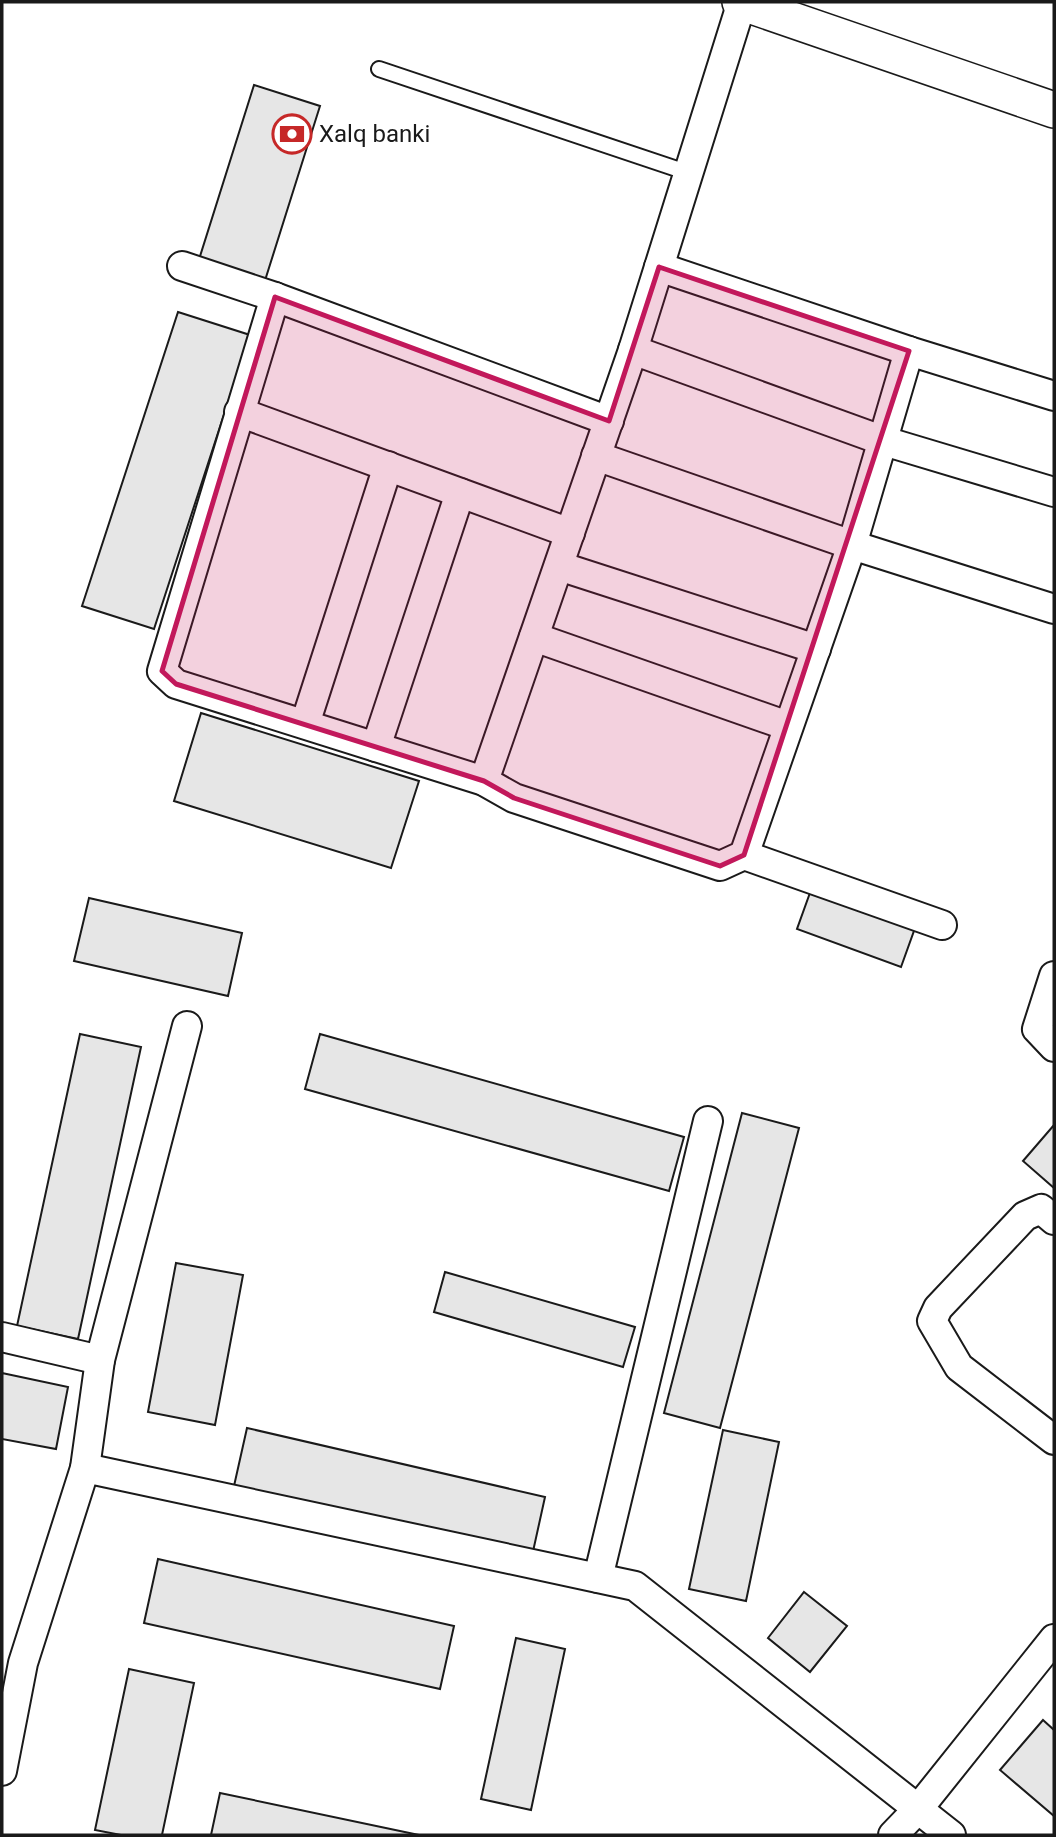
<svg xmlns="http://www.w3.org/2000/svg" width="1056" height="1837" font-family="Roboto,sans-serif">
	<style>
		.building { fill: #e6e6e6; stroke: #1a1a1a; stroke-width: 2 }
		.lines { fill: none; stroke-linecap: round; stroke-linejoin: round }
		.service-casing { stroke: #1a1a1a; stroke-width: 18 }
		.minor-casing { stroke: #1a1a1a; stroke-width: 32 }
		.tertiary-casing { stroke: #1a1a1a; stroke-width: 38 }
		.service { stroke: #fff; stroke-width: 14 }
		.minor { stroke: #fff; stroke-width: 28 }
		.tertiary { stroke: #fff; stroke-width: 35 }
		.marked { fill: #c2185b; fill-opacity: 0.2; stroke: #c2185b; stroke-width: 5; stroke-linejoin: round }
		.labels { text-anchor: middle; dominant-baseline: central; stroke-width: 5; stroke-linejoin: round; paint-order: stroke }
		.poi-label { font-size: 24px; fill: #1a1a1a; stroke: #fff; text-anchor: start }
	</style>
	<rect width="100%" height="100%" fill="#fff"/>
	<g class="building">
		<polygon points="254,85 320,106 262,290 196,269"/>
		<polygon points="178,312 250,335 154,629 82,606"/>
		<polygon points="201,713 419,781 391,868 174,801"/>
		<polygon points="811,890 915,928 901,967 797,929"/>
		<polygon points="89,898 242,933 228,996 74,961"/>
		<polygon points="80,1034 141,1047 78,1339 17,1326"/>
		<polygon points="320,1034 684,1137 669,1191 305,1089"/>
		<polygon points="742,1113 799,1128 720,1428 664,1413"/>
		<polygon points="1054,1125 1054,1188 1023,1161"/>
		<polygon points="176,1263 243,1275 215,1425 148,1412"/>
		<polygon points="445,1272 635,1327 623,1367 434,1312"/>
		<polygon points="2,1373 68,1387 56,1449 2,1439"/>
		<polygon points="247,1428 545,1497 532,1556 234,1486"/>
		<polygon points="723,1430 779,1442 746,1601 689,1589"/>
		<polygon points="158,1559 454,1626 440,1689 144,1623"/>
		<polygon points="804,1592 847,1626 810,1672 768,1638"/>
		<polygon points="516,1638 565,1649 531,1810 481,1799"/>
		<polygon points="129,1669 194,1683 162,1835 121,1835 95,1830"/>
		<polygon points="1043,1720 1054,1730 1054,1816 1000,1770"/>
		<polygon points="220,1793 419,1835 211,1835"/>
	</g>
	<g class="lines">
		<g class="service-casing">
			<polyline id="service" points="379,69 689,173"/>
		</g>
		<g class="minor-casing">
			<g id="minor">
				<polyline points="182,266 275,297 609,421"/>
				<polyline points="659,267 909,351 1054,396"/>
				<polyline points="275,297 162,671 176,684 484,781 514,798 720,866 744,855 852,545 909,351"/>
				<polyline points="633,350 884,441 1054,492"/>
				<polyline points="239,412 570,533"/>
				<polyline points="596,456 852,545 1054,609"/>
				<polyline points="559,566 816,649"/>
				<polyline points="534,637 788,726"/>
				<polyline points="305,724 388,466"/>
				<polyline points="376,747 460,493"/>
				<polyline points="484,781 633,350 742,2"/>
				<polyline points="744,855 942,925"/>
				<polyline points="1054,976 1037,1029 1054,1047"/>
				<polyline points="1054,1220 1041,1209 1025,1216 938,1308 932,1321 959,1367 1054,1440"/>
				<polyline points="2,1337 100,1360"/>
				<polyline points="85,1468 635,1586 951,1835"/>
				<polyline points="598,1578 708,1121"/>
				<polyline points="2,1771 23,1663 85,1468 100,1360 187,1026"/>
				<polyline points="893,1835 918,1809 1054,1639"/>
			</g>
		</g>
		<g class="tertiary-casing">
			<polyline id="tertiary" points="740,2 1054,110"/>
		</g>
		<use href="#service" class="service"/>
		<use href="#minor" class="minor"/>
		<use href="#tertiary" class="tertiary"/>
	</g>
	<path class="marked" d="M659 267 909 351 744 855 720 866 514 798 484 781 176 684 162 671 275 297 609 421Z"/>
	<defs>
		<g id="bank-ring" transform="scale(2.0125)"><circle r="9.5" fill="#fff" stroke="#c62828" stroke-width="1.5"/><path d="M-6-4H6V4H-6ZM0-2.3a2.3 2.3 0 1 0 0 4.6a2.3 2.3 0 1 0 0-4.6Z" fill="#c62828"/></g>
	</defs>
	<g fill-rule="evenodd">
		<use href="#bank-ring" x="292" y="134"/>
	</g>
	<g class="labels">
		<g class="poi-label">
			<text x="319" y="134">Xalq banki</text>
		</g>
	</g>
	<rect width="1056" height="1837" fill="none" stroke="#1a1a1a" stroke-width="7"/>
</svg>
